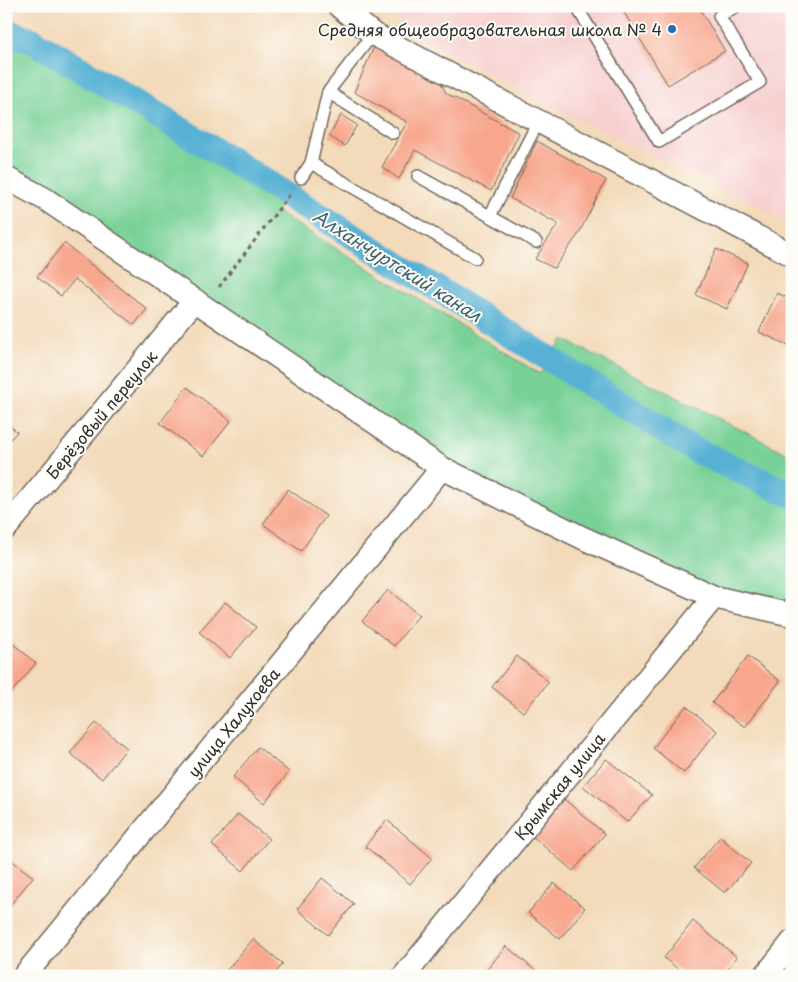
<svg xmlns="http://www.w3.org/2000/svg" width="798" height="982" font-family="'Playpen Sans',sans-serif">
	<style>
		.built { fill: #f7cfd0 }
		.green { fill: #78d197; stroke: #527e61 }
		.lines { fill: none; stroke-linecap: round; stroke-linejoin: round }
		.canal { stroke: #56b1d4; stroke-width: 26 }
		.building { fill: #f8a78e }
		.service-casing { stroke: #71685d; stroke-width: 14 }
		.minor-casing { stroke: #71685d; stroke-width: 25 }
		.path { stroke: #71685d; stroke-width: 3; stroke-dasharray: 4 4; stroke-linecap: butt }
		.service { stroke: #fff; stroke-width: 11 }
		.minor { stroke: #fff; stroke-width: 22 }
		.poi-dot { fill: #1f6fb2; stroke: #fdfcf7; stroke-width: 2 }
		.labels { text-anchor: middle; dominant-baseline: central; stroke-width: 4; stroke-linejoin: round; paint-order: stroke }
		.poi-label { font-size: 16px; fill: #2b2b2b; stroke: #fdfcf7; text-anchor: end }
		.street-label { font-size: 16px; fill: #2b2b2b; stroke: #fdfcf7 }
		.water-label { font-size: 18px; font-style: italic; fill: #3c616f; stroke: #fdfcf7 }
	</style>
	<rect width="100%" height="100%" fill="#fdfcf7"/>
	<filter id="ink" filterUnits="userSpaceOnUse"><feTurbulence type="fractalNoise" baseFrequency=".02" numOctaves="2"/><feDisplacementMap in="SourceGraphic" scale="10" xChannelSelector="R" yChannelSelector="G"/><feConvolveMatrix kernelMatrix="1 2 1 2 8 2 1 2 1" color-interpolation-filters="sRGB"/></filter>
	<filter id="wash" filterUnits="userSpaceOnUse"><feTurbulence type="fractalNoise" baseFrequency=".0096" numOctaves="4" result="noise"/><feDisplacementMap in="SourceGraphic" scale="20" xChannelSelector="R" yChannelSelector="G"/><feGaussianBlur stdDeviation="1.12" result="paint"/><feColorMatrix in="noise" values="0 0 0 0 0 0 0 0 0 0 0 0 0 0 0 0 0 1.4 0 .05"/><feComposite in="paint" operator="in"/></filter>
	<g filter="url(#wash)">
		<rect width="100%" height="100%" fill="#f3daba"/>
		<polygon class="built" points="378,6 792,6 792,222 533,97 426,40"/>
		<polygon class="green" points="6,31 32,40 285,195 277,212 540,374 563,339 792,456 792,615 714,597 442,468 6,178"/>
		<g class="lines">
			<polyline class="canal" points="6,31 32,40 221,154 697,451 792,495"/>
		</g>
		<g id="blocks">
			<g class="building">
				<polygon points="620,6 698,6 725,51 668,85"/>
				<polygon points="374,47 441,83 446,93 519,133 491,191 415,150 399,179 382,167 407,122 354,92"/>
				<polygon points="341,115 357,125 345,146 329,136"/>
				<polygon points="537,141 606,180 578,235 554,268 535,259 558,224 510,198"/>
				<polygon points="64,243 147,309 134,325 75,279 61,296 37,277"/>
				<polygon points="716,249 748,263 727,309 696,295"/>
				<polygon points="777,293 792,300 792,347 759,332"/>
				<polygon points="187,387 231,421 203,456 160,423"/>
				<polygon points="6,422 17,432 6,444"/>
				<polygon points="288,489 326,516 301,551 263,524"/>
				<polygon points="388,590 419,615 394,646 362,621"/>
				<polygon points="225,602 256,627 230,658 199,632"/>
				<polygon points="6,638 36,663 11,693 6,690"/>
				<polygon points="517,656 549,682 523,712 492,687"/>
				<polygon points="748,656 780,681 745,727 712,703"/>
				<polygon points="686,706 717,731 684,773 653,748"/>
				<polygon points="96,723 127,748 102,779 70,753"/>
				<polygon points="258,747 289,772 264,803 233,777"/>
				<polygon points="606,759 652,795 627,822 583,786"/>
				<polygon points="564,799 605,834 573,871 532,836"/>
				<polygon points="238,814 269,839 243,871 212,845"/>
				<polygon points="387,820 432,858 410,884 365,846"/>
				<polygon points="720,837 751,863 725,893 694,868"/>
				<polygon points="6,856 33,877 7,909 6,908"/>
				<polygon points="322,878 354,904 328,935 297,909"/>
				<polygon points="554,883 585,908 560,939 528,913"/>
				<polygon points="693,921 737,957 722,976 687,976 664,958"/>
				<polygon points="253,939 283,964 273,976 222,976"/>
				<polygon points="506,946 537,972 534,976 482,976"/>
			</g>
		</g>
	</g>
	<g filter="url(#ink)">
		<use href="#blocks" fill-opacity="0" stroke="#71685d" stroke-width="1"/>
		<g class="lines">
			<g class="service-casing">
				<g id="service">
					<polyline points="576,6 659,142 760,82 719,16 737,6"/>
					<polyline points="328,92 393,133"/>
					<polyline points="311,163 475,258"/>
					<polyline points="418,176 536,242"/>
					<polyline points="301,178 311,163 328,92 373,34"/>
					<polyline points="490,216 538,122"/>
				</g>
			</g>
			<g class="minor-casing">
				<g id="minor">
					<polyline points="339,6 373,34 792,255"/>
					<polyline points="6,178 45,199 442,468 583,538 714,597 792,615"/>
					<polyline points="6,528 195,300"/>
					<polyline points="24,976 442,468"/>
					<polyline points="404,976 714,597"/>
					<polyline points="765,976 792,942"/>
				</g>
			</g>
			<polyline class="path" points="219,287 291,193"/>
			<use href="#service" class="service"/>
			<use href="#minor" class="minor"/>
		</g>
	</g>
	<circle class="poi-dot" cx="672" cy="29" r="5"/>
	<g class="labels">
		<g class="poi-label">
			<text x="662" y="29">Средняя общеобразовательная школа № 4</text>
		</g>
		<g class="street-label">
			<text transform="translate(101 414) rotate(-50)">Берёзовый переулок</text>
			<text transform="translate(233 722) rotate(-51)">улица Халухоева</text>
			<text transform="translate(559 786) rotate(-51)">Крымская улица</text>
		</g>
		<g class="water-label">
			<text transform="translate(398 265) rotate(32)">Алханчуртский канал</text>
		</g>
	</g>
	<rect width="798" height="982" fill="none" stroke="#fdfcf7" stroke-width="25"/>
</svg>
